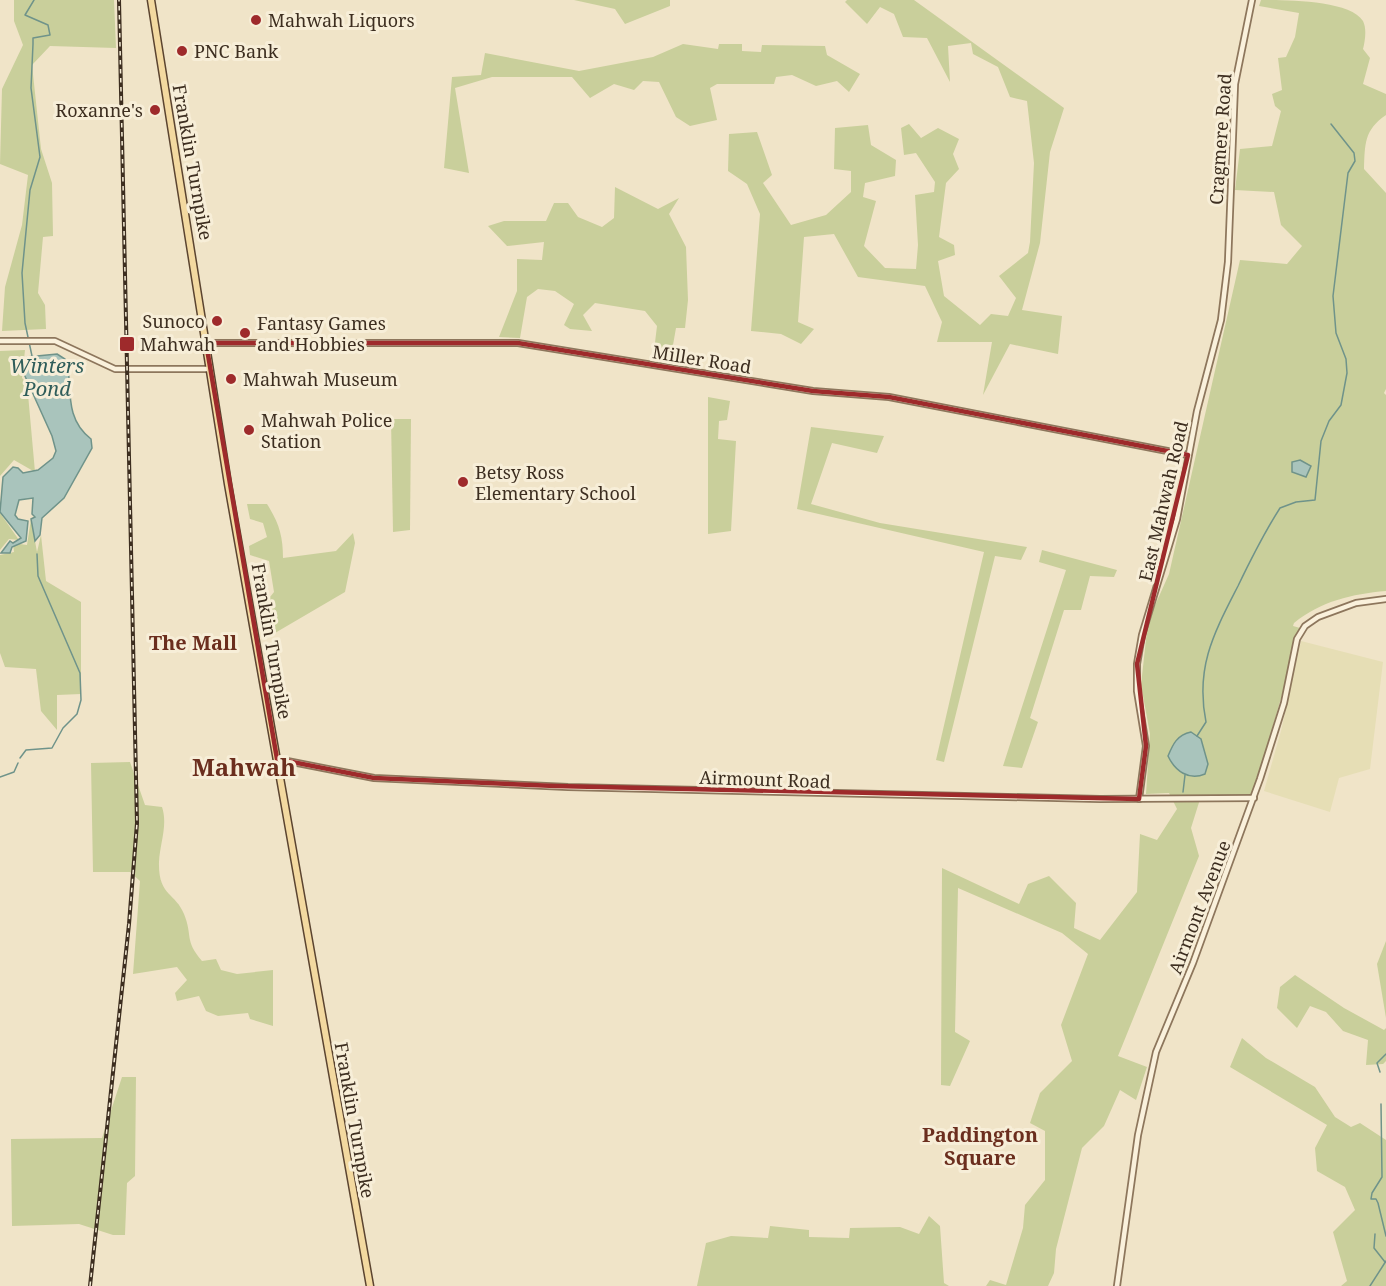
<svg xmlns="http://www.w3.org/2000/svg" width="1386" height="1286" font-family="'Noto Serif',serif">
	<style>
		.farmland { fill: #e6deb5 }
		.green { fill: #c9cf9b }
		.water { fill: #a9c4bc; stroke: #6f938a; stroke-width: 1.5 }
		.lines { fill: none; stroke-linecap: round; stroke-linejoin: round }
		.stream { stroke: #6f938a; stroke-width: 1.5 }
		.minor-casing { stroke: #8d765c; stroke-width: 8 }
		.major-casing { stroke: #5b4430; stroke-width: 9 }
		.minor { stroke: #faf1dc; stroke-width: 4.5 }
		.major { stroke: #f3d9a0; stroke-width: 6 }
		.rail-casing { stroke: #3d2e20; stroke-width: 4 }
		.rail { stroke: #f7eed8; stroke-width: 1.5; stroke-dasharray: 4.5; stroke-linecap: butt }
		.marked { fill: none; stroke: #9e2a2b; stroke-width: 4.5; stroke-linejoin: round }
		.poi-dot { fill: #9e2a2b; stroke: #f7eed8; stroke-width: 2 }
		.labels { text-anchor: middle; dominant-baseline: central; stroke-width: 6; stroke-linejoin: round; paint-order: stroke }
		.poi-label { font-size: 18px; fill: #3d2e20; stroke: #f7eed8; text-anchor: start }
		.street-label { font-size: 18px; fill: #3d2e20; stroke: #f7eed8 }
		.water-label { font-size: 20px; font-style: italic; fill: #2f5d5a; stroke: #f7eed8 }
		.neighbourhood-label { font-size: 20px; font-weight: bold; fill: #6b2e1e; stroke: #f7eed8 }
		.district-label { font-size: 24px; font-weight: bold; fill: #6b2e1e; stroke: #f7eed8 }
	</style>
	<rect width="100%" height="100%" fill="#f0e4c8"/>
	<polygon class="farmland" points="1301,641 1383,662 1370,769 1339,778 1330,812 1264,791 1281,731"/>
	<g class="green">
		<polygon points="14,0 114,0 116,48 50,46 32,65 41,149 52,183 53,236 43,237 38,293 45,305 46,329 2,331 5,287 22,225 28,175 0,164 2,89 23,45 14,21"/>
		<polygon points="574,0 670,0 670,6 625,24 615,9"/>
		<polygon points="847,0 914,0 1064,108 1050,152 1040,243 1022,310 1062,316 1058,354 1010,344 983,395 992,342 937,342 942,322 925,286 858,277 834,234 804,237 798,322 814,329 801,344 781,334 751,331 760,214 747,184 728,171 729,134 757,132 772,175 763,183 791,225 826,215 851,192 851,171 834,169 835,128 868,125 871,145 896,160 895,176 865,183 863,197 876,201 864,246 885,268 916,269 918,245 915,195 934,192 935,182 916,153 904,155 901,128 909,124 921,138 938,128 959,139 953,154 959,169 946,183 939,237 954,245 955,255 938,261 944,296 980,325 991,314 1008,316 1016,298 999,276 1028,253 1030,242 1034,163 1027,101 1010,97 998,67 973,54 971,43 948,46 950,82 927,38 903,37 894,14 880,7 867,24 845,2"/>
		<path d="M1261 0C1286 0 1350 0 1363 21 1367 29 1365 41 1363 49L1370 58 1363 84 1386 94V115C1364 130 1365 144 1364 169L1386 193V389L1384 393 1386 395V591C1352 594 1321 601 1294 623L1293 626 1300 628 1295 637 1290 667 1253 795 1201 796 1191 828 1199 856 1118 1056 1147 1067 1136 1100 1120 1090 1104 1126 1082 1148 1056 1249 1054 1273 1048 1286H986L990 1280 1006 1285 1023 1228 1025 1205 1045 1180V1131L1030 1123 1040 1093 1072 1061 1061 1025 1088 954 1062 933 958 888 955 1032 970 1041 950 1086 941 1085 942 868 1019 904 1028 884 1049 876 1076 903 1074 928 1100 940 1137 892 1140 834 1157 840 1177 809 1169 793 1146 794 1150 734 1141 685 1148 621 1169 574 1240 260 1287 264 1302 246 1281 225 1274 192 1235 190 1240 149 1272 146 1281 111 1275 106 1272 94 1282 90 1278 58 1286 57 1295 37 1299 13 1259 6Z"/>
		<polygon points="683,44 718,49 719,44 742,44 742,51 761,52 762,45 825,46 827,55 860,74 849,92 837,81 816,86 792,75 776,77 774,84 717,84 710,88 717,120 690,126 676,117 659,82 643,81 634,90 614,84 590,98 572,77 492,77 455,88 469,173 444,168 452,77 481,75 485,53 579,71 653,57"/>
		<polygon points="615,187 658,209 679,198 669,214 686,247 688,300 685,328 676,328 670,362 653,359 657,326 645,311 595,303 583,315 592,331 570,329 564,325 574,304 555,291 538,289 527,297 520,338 499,337 517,291 517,259 542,260 544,242 507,246 488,226 504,221 546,221 554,203 568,203 578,217 602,227 614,218"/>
		<polygon points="25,350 22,378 27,383 35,472 14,460 0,476 0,351"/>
		<polygon points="708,397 730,401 727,420 719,421 718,439 736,441 731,531 708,534"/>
		<polygon points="391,419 411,419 410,530 393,532"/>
		<polygon points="811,427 884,436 877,453 832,443 811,504 880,523 1027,547 1021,560 995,556 944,762 936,760 984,552 797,509"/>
		<path d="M247 504H267C279 523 283 536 283 558L336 551 353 533 355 543 345 592 263 640 259 611 274 592 269 561 250 555 249 546 267 537 263 523 250 519Z"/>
		<polygon points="0,513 19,540 9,539 0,550"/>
		<polygon points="31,519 37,552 41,535 46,581 81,602 81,694 57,695 57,730 41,711 36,669 5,667 0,653 0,555 14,552 13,543 27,545"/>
		<polygon points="1042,550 1117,570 1114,577 1090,576 1081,610 1064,610 1030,718 1038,722 1022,768 1003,766 1066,570 1039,562"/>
		<path d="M130 762 145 805 162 807C168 825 160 843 159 862 158 896 176 893 184 914 193 936 184 940 202 961L216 959 221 970 237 974 273 970V1026L250 1019 248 1013 218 1016 206 1011 199 996 177 1001 175 993 187 980 177 967 133 974 140 881 130 872H93L91 763Z"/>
		<polygon points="1386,941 1386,1018 1377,964"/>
		<polygon points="1295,975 1344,1008 1384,1030 1386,1028 1386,1061 1383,1064 1366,1065 1368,1040 1343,1031 1326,1012 1310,1006 1297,1028 1277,1008 1280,987"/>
		<polygon points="1242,1038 1266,1058 1315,1087 1335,1117 1351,1127 1360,1123 1386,1140 1386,1286 1341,1286 1347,1281 1333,1232 1355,1210 1345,1187 1317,1171 1315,1148 1327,1125 1230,1067"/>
		<polygon points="122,1077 136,1077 135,1176 127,1183 125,1235 113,1235 79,1224 12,1226 11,1139 102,1138"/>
		<polygon points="929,1216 940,1226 944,1283 949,1286 697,1286 706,1243 731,1236 768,1238 770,1226 809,1230 809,1237 849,1238 850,1228 900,1227 919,1234"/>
	</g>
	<g class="water">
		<path d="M57 354 65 359 68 365C71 393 66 420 91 439L92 448 64 498 42 518 40 535 35 541 31 519 35 517 32 514 33 498 19 500 15 515 18 519 28 521 26 541 12 547 10 553H1L10 541 13 543 21 538 0 512 3 477 13 467 18 468 23 473 38 470 53 458 56 451 52 436 24 374 27 357Z"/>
		<polygon points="1300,460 1311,466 1306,477 1292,472 1292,462"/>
		<path d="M1191 732 1201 739 1208 764 1205 774C1189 781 1175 771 1168 756 1173 744 1177 735 1191 732Z"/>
	</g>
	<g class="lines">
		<g class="stream">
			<polyline points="32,356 25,323 22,273 30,190 40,157 31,88 33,44 33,38 50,35 48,25 25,15 34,0"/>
			<path d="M1197 736 1206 722C1195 667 1214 633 1238 586 1251 559 1264 533 1280 508L1296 502 1315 500 1321 441 1329 421 1341 405 1347 373 1346 359 1336 333 1333 296 1348 173 1355 161 1354 153 1331 124"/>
			<polyline points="20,758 26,750 52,748 63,728 77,714 81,700 80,673 38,576 37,554"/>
			<polyline points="0,777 14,772 18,763"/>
			<polyline points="1183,792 1185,775"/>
			<polyline points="1380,1072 1377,1063 1386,1054"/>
			<polyline points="1381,1104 1382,1177 1372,1193 1371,1199 1376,1199 1378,1203 1386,1236"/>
			<polyline points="1375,1234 1374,1248 1385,1262"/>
			<polyline points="1370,1286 1386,1261"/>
		</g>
		<g class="minor-casing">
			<g id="minor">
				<polyline points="0,341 55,341 115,369 210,369"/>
				<polyline points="206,343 518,343 813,391 889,397 1188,455"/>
				<polyline points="277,759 374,778 568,787 1100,799 1254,798"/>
				<polyline points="1139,799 1146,746 1137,691 1137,664 1142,635 1177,519 1197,411 1221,320 1228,262 1235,84 1252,0"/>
				<polyline points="1117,1286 1138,1135 1156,1052 1193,963 1260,779 1284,703 1297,639 1305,626 1318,617 1356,603 1386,599"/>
			</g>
		</g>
		<g class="major-casing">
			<polyline id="major" points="151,0 228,484 370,1286"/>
		</g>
		<use href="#minor" class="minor"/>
		<use href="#major" class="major"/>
		<g class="rail-casing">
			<polyline id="rail" points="90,1286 129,924 137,823 119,0"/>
		</g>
		<use href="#rail" class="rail"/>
	</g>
	<path class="marked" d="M206 343H518L813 391 889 397 1188 455 1137 664 1146 746 1139 799 555 786 374 778 277 759Z"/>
	<g class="poi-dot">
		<circle cx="256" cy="20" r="6"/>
		<circle cx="182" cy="51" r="6"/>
		<circle cx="155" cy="110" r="6"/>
		<circle cx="217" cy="321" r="6"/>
		<circle cx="245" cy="333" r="6"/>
		<rect x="119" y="336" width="16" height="16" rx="3"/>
		<circle cx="231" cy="379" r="6"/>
		<circle cx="249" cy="430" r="6"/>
		<circle cx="463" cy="482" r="6"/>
	</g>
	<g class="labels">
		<g class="poi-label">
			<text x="268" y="20">Mahwah Liquors</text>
			<text x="194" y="51">PNC Bank</text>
			<text x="143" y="110" text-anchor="end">Roxanne's</text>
			<text x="205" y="321" text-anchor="end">Sunoco</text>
			<text x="257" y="323">Fantasy Games<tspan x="257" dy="21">and Hobbies</tspan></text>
			<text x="140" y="344">Mahwah</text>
			<text x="243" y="379">Mahwah Museum</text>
			<text x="261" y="420">Mahwah Police<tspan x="261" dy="21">Station</tspan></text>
			<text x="475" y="472">Betsy Ross<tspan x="475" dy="21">Elementary School</tspan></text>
		</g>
		<g class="street-label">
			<text transform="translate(1220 139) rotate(-86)">Cragmere Road</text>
			<text transform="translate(193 162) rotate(80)">Franklin Turnpike</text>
			<text transform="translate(702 359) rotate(9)">Miller Road</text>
			<text transform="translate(1163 501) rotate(-77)">East Mahwah Road</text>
			<text transform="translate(272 641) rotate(80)">Franklin Turnpike</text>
			<text transform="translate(765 779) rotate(2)">Airmount Road</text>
			<text transform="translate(1199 907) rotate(-69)">Airmont Avenue</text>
			<text transform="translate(355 1120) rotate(80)">Franklin Turnpike</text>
		</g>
		<g class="water-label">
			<text x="47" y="365">Winters<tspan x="47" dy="23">Pond</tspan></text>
		</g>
		<g class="neighbourhood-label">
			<text x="193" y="642">The Mall</text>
			<text x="980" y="1134">Paddington<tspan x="980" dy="23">Square</tspan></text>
		</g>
		<g class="district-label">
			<text x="244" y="766">Mahwah</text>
		</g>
	</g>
</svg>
